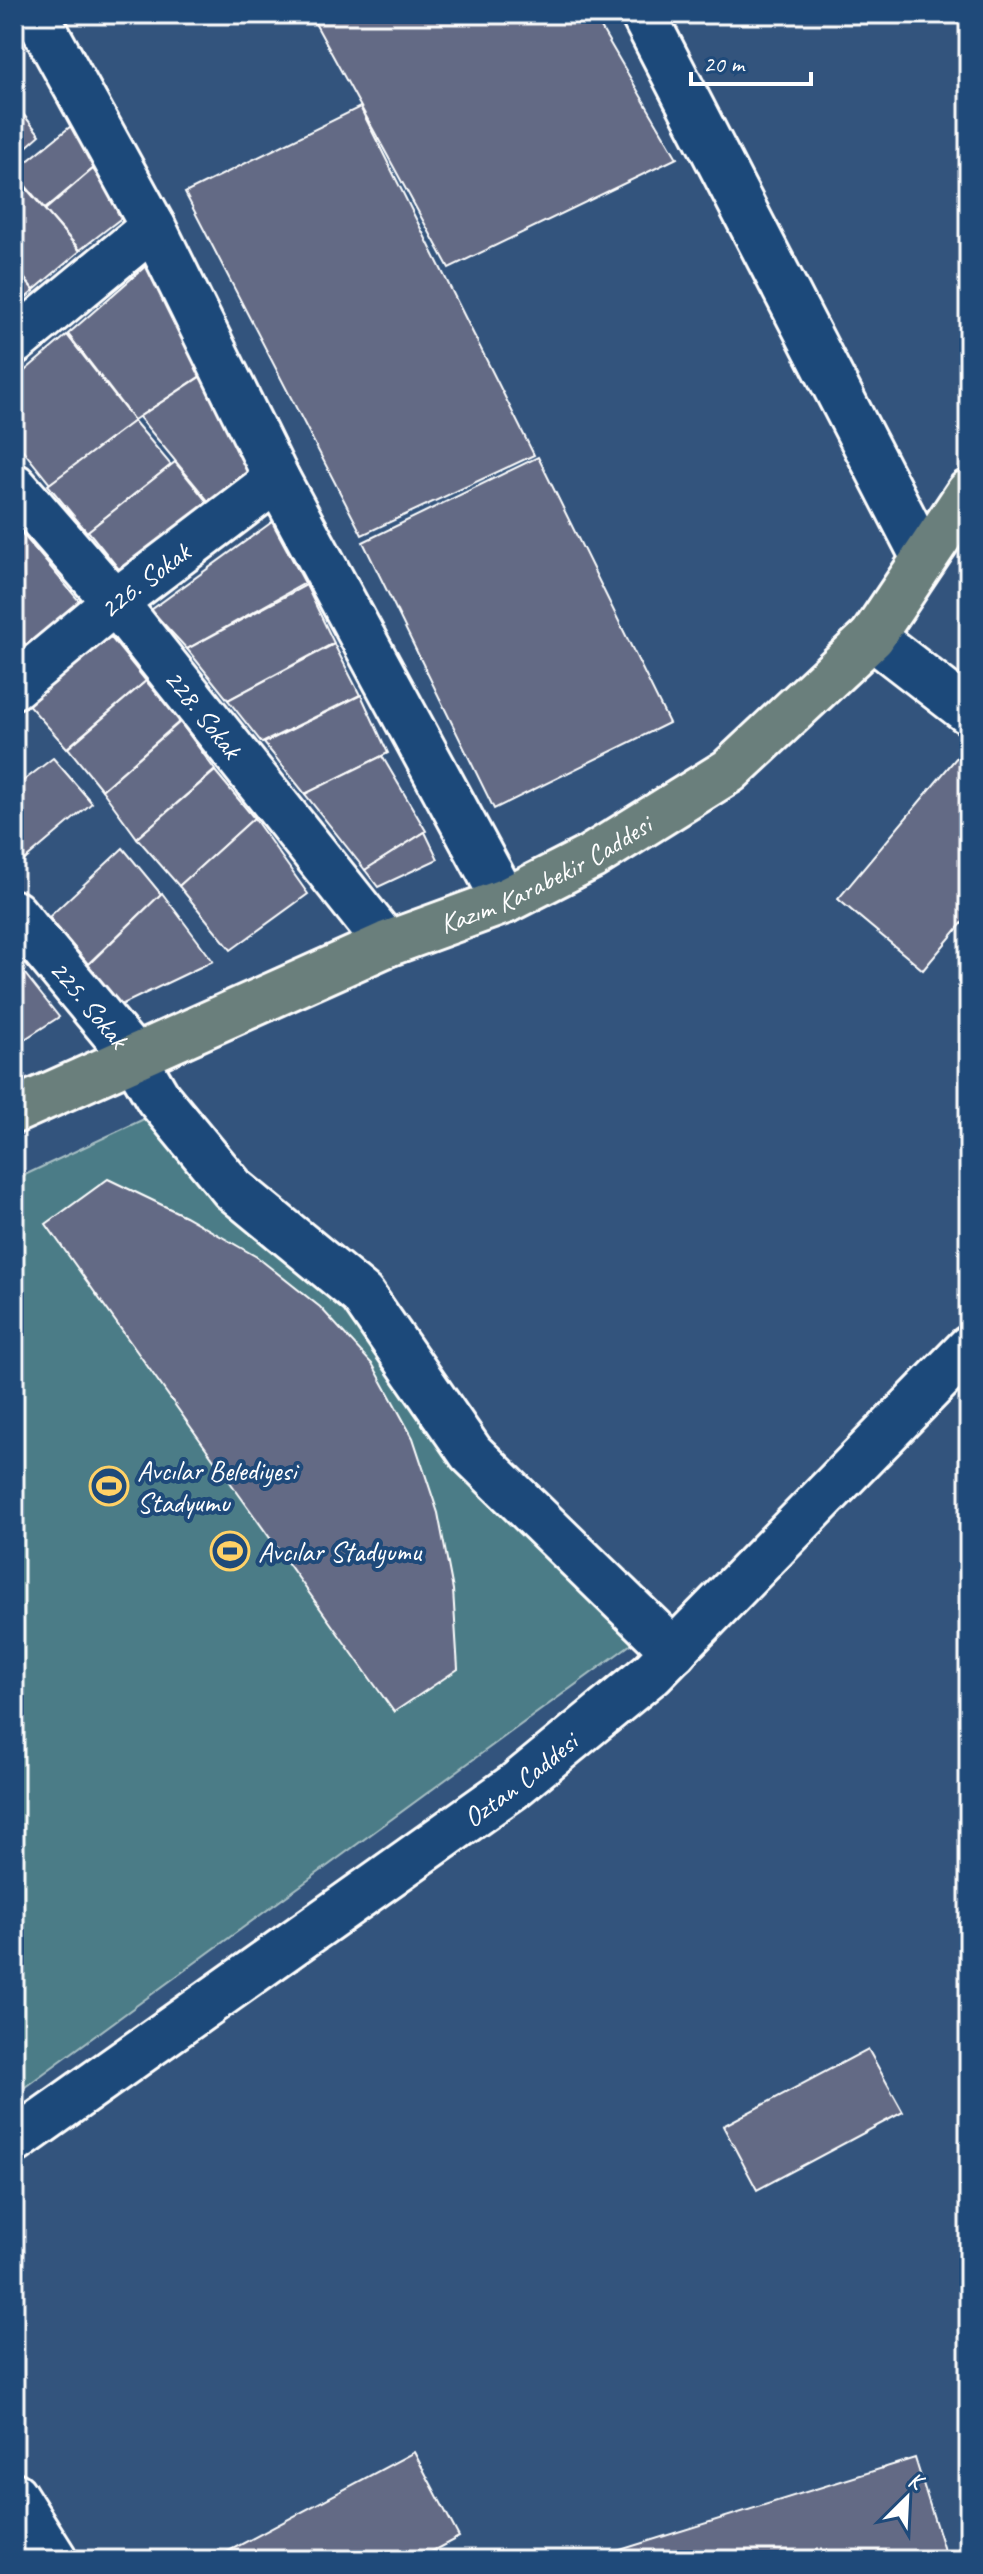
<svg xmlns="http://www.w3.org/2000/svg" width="983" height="2574" font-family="Caveat,sans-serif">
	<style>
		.green { fill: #4c7c87; stroke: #a6bec3; stroke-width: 2 }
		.building { fill: #636b85; stroke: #fff; stroke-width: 2 }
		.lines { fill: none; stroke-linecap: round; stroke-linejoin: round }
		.minor-casing { stroke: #fff; stroke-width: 50 }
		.major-casing { stroke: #fff; stroke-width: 50 }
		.minor { stroke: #1f4a7a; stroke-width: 44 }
		.major { stroke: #6b7f7c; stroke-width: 44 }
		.labels { text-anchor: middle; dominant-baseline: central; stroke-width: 8; stroke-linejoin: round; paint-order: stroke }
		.street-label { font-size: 28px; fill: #fff; stroke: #1f4a7a }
		.poi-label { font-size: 28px; fill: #fff; stroke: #1f4a7a; text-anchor: start }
	</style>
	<rect width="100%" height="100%" fill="#33547d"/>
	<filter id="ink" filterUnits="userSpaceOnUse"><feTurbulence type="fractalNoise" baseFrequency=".0125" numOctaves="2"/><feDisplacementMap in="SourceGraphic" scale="16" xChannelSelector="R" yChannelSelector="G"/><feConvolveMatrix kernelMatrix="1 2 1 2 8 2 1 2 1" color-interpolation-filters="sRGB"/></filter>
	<g filter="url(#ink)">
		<polygon class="green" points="178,1103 360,1298 653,1628 14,2095 14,1180"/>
		<g class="building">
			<polygon points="310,14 593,14 677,158 449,268"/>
			<polygon points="14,103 40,135 14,158"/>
			<polygon points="360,107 534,455 362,535 185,193"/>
			<polygon points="71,126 95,167 45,209 14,172"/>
			<polygon points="93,169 124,216 80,250 45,210"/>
			<polygon points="14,174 80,251 34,290 14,265"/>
			<polygon points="147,265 205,373 134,420 68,334"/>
			<polygon points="14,266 34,291 14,307"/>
			<polygon points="67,335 134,421 50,484 14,439 14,380"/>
			<polygon points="203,375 256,469 209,502 139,417"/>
			<polygon points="134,421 171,465 87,532 48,485"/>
			<polygon points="538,457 669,723 494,809 363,542"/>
			<polygon points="175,462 208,503 122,573 88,531"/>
			<polygon points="272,522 305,583 187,649 151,610"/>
			<polygon points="14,524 80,602 26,645 14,630"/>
			<polygon points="306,585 334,643 228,700 187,649"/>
			<polygon points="108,634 146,681 67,748 24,700"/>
			<polygon points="334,644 360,695 262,743 228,700"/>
			<polygon points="146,681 180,721 102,790 68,748"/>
			<polygon points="361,695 388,753 305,794 264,743"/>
			<polygon points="180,722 215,770 137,838 102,790"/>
			<polygon points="382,756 426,831 365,870 305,794"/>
			<polygon points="957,757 969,767 969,915 923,970 838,899"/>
			<polygon points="53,758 92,803 14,869 14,788"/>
			<polygon points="215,771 254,818 179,886 137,838"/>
			<polygon points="254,818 308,894 231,950 179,886"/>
			<polygon points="425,832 438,859 378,887 365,870"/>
			<polygon points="123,848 161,894 88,964 49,917"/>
			<polygon points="162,893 213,961 119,1006 87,966"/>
			<polygon points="14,960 59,1017 14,1046"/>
			<polygon points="108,1179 185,1216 257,1257 320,1307 373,1365 413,1438 438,1513 453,1590 458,1669 394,1712 46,1224"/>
			<polygon points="868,2049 903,2112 757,2190 723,2126"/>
			<polygon points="414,2452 459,2537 416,2560 212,2560"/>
			<polygon points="915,2458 947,2560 588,2560"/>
		</g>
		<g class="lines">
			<g class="minor-casing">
				<g id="minor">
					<polyline points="36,14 153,227 277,479 505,901"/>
					<polyline points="643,14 924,558"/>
					<polyline points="14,342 153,227"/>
					<path id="s1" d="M14 486 115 602 387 944"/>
					<polyline points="872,637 969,712"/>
					<path id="s2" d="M14 686 115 602 277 479"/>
					<path id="s3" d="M14 913 134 1057 158 1098 233 1189 362 1295 471 1453 674 1651"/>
					<path id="s4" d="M14 2141 513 1787 652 1673 969 1348"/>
					<polyline points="14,2495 55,2560"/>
				</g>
			</g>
			<g class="major-casing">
				<g id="major">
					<path id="s5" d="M14 1111 387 944 505 901 591 857 729 771 872 637 969 492"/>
				</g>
			</g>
			<use href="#minor" class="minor"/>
			<use href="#major" class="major"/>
		</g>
	</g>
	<defs>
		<g id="stadium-ring" transform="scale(2)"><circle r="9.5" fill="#1f4a7a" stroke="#ffd166" stroke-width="1.5"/><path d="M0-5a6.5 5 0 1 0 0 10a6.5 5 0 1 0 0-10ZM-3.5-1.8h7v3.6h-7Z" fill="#ffd166"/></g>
	</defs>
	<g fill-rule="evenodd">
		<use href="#stadium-ring" x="109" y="1486"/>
		<use href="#stadium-ring" x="230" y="1551"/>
	</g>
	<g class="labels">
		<g class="street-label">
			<text stroke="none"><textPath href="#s2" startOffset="168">226. Sokak</textPath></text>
			<text stroke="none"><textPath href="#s1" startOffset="296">228. Sokak</textPath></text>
			<text stroke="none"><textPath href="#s5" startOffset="582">Kazım Karabekir Caddesi</textPath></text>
			<text stroke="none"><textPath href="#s3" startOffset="118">225. Sokak</textPath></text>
			<text stroke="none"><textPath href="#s4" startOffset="622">Oztan Caddesi</textPath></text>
		</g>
		<g class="poi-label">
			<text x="137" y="1470">Avcılar Belediyesi<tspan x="137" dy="32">Stadyumu</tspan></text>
			<text x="258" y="1551">Avcılar Stadyumu</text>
		</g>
	</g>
	<rect width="983" height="2574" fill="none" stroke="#1f4a7a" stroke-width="48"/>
	<rect x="24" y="24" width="935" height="2526" fill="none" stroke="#fff" stroke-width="3" filter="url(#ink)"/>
	<g transform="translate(907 2498) rotate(24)" stroke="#1f4a7a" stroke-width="6" paint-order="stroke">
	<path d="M0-6L14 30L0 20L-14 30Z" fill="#ffffff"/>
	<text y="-12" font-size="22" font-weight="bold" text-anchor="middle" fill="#ffffff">K</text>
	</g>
	<path d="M691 72v12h120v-12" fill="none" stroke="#ffffff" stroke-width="4"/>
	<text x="703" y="72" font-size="24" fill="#ffffff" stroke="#1f4a7a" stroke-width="6" paint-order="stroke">20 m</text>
</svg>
